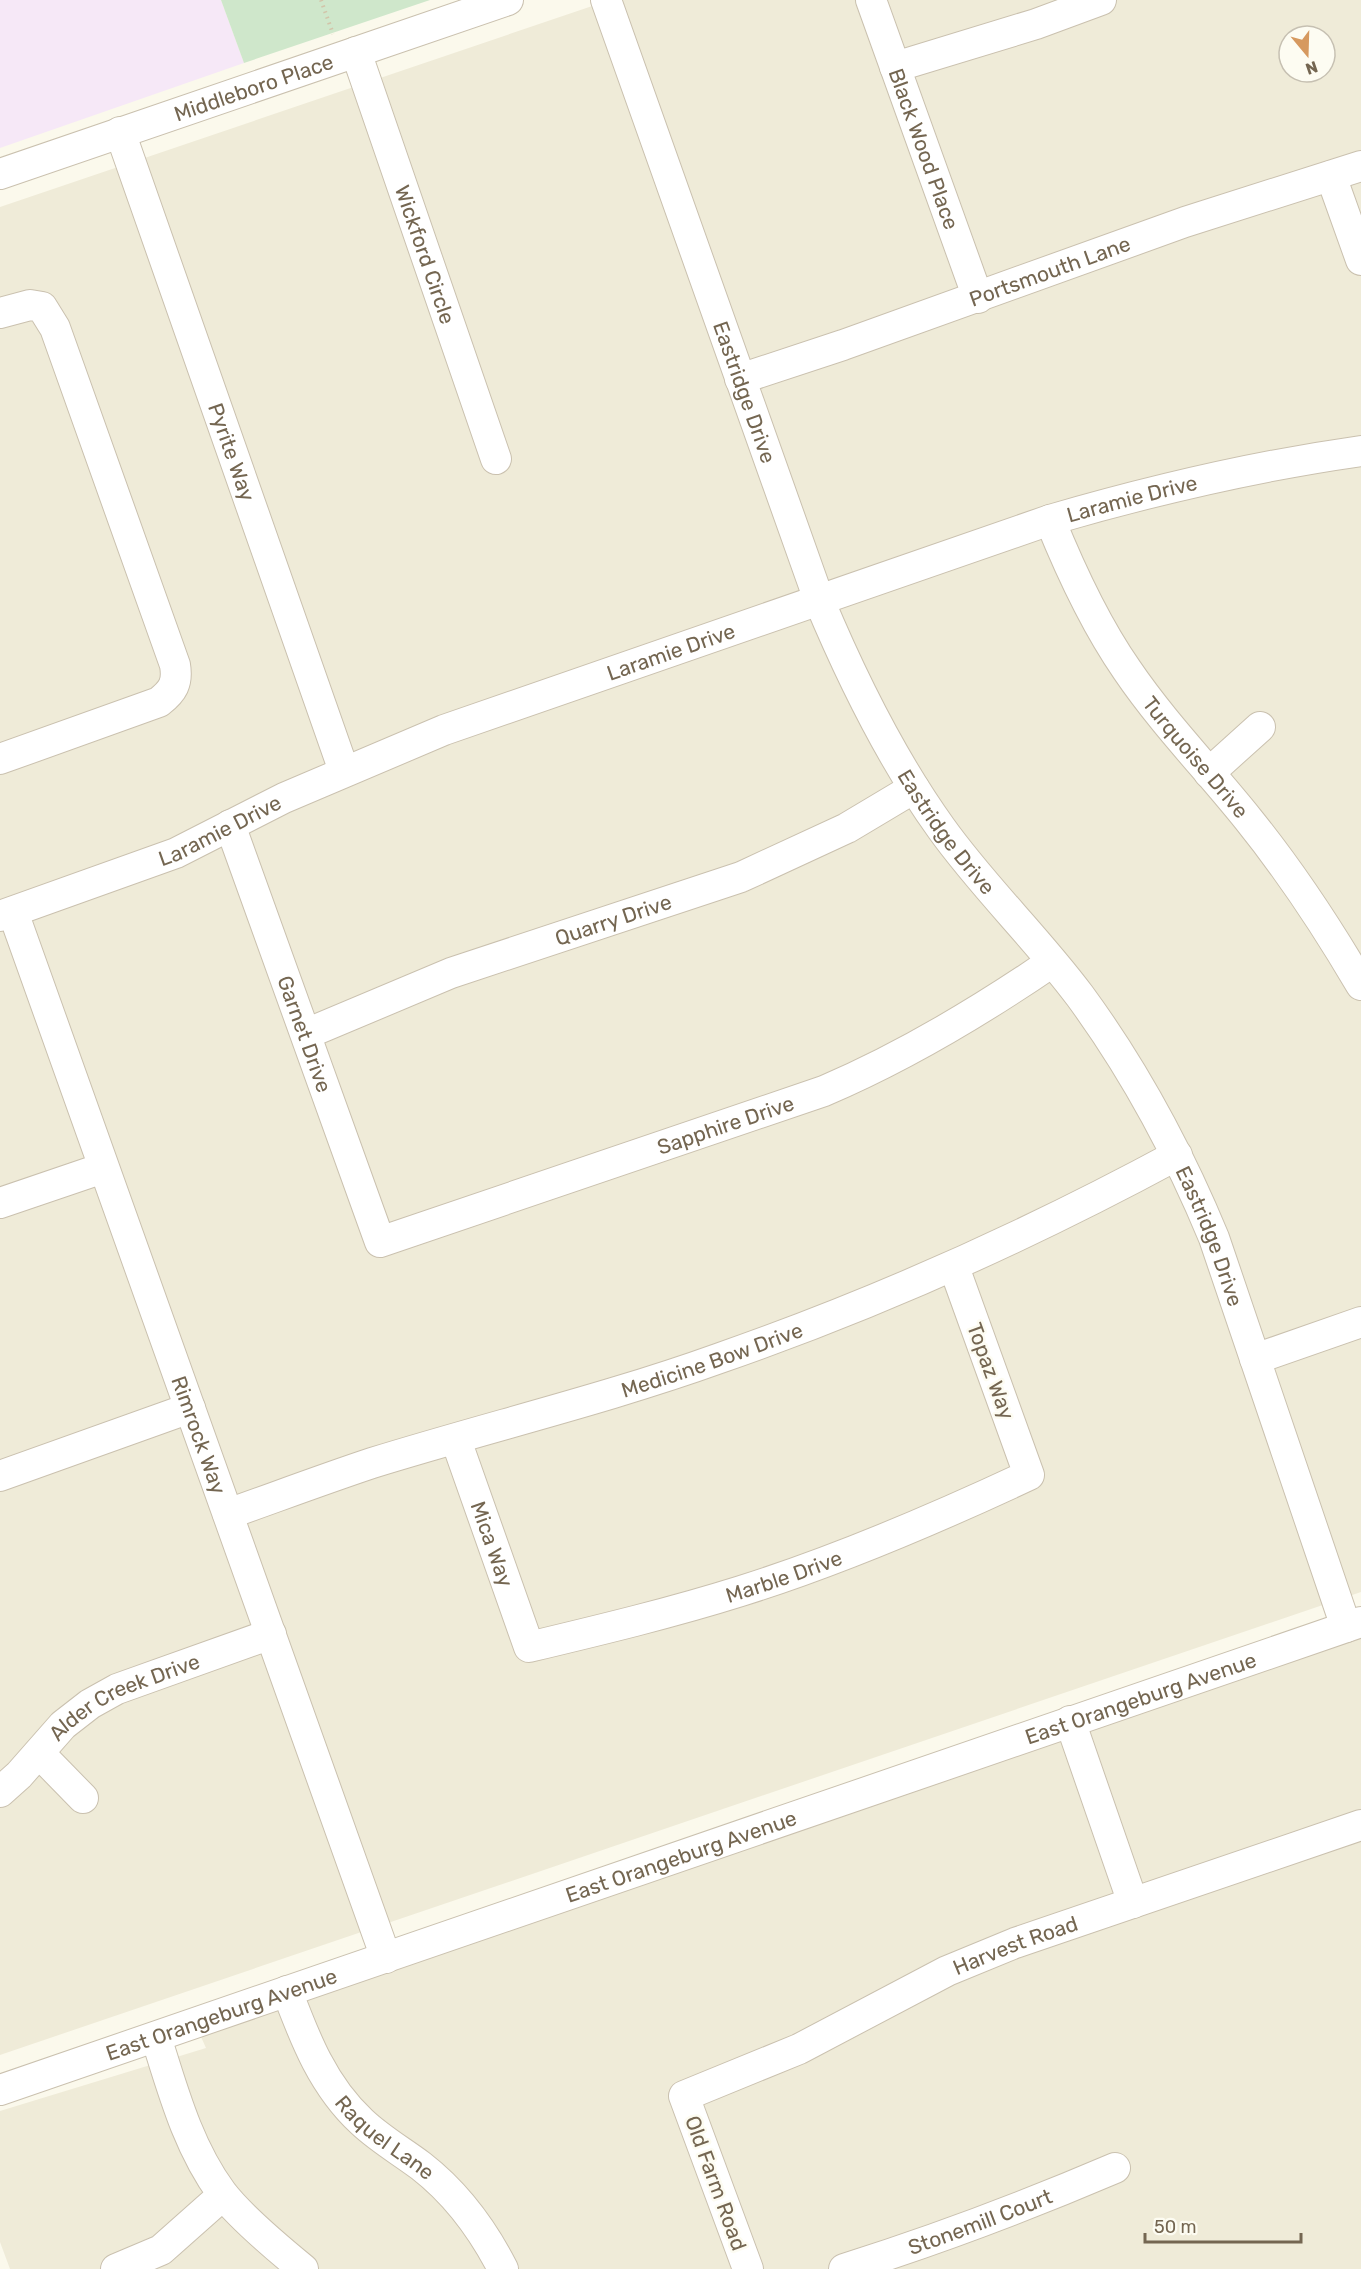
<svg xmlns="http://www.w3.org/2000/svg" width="1361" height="2269" font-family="Rubik,sans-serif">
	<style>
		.residential { fill: #efebd8; fill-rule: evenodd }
		.education { fill: #f6e8f7 }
		.green { fill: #cfe7cb }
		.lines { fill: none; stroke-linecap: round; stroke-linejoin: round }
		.minor-casing { stroke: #cac1af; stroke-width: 32 }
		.path { stroke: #d2c4a9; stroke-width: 4; stroke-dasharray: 1.5 4.5; stroke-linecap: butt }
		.minor { stroke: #fff; stroke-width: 30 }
		.labels { text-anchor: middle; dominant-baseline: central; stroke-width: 5; stroke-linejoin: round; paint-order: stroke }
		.street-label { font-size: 21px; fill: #746651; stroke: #fdfcf2 }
	</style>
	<rect width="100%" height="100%" fill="#fbf9ec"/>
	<g class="residential">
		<path d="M610 0H1361V1592L0 2055V207ZM1289 36H1325V72H1289Z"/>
		<polygon points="1361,1633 1361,2269 10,2269 0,2242 0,2111 206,2048 198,2030"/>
	</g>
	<polygon class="education" points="0,0 221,0 244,63 0,148"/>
	<polygon class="green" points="221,0 430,0 244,63"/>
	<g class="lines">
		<g class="minor-casing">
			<g id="minor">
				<path id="s1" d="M606 0 819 600C852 679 890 757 941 828 983 887 1036 937 1080 996 1135 1071 1178 1151 1214 1238L1346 1627"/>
				<path id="s2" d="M871 0 978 298"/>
				<path id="s3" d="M356 52 496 459"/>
				<polyline points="895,67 1036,24 1101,0"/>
				<path id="s4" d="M120 132 344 771"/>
				<path id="s5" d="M0 174 508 0"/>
				<polyline points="1331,176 1361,260"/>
				<path d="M0 313 30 305 42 307 55 328 175 665C178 683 173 691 159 702L0 759"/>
				<path id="s6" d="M740 379 843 345 1185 222 1361 166"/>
				<path id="s7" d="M1050 520C1071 572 1095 624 1127 670 1163 723 1208 769 1248 819 1290 871 1327 927 1361 985"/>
				<polyline points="1209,773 1260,727"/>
				<path id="s8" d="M230 825 380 1242 824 1091C906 1056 979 1012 1052 962"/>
				<path id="s9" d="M13 912 386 1958"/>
				<path id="s10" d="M0 916 176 853 284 798 444 730 1050 520C1153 490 1255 466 1361 451"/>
				<path id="s11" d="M306 1034 451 973 741 877 847 828 914 788"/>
				<polyline points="0,1203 103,1168"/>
				<polyline points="1255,1359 1361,1322"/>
				<path id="s12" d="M456 1440 529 1647C600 1630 671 1613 741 1591 840 1560 935 1519 1029 1475L954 1267"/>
				<polyline points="0,1476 190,1408"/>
				<path id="s13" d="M228 1514C276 1497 324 1479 372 1463 488 1427 606 1399 720 1358 878 1303 1029 1235 1177 1155"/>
				<polyline points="1070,1721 1133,1903"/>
				<polyline points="39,1753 83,1798"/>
				<path id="s14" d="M0 1792 19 1775 63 1725 90 1704 117 1689 271 1634"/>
				<path id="s15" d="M287 1991C305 2039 323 2086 362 2122 380 2139 401 2151 421 2166 457 2194 482 2228 503 2269"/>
				<path d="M156 2037C173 2091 188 2147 222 2193 239 2215 281 2251 303 2269"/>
				<path id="s16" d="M0 2090 1361 1622"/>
				<polyline points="116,2269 161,2250 223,2195"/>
				<path id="s17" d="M748 2269 684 2096 799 2049 947 1971 1015 1943 1361 1825"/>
				<path id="s18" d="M844 2269C936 2240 1026 2206 1115 2168"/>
			</g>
		</g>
		<polyline class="path" points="321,0 333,34"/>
		<use href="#minor" class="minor"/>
	</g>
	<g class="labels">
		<g class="street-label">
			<text stroke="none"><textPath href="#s5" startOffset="268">Middleboro Place</textPath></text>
			<text stroke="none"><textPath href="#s2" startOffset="158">Black Wood Place</textPath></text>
			<text stroke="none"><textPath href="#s3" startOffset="214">Wickford Circle</textPath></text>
			<text stroke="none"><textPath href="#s6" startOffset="328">Portsmouth Lane</textPath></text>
			<text stroke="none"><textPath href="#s1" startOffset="416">Eastridge Drive</textPath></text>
			<text stroke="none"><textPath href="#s4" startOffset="339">Pyrite Way</textPath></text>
			<text stroke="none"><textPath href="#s10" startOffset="1208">Laramie Drive</textPath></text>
			<text stroke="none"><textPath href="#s10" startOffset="722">Laramie Drive</textPath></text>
			<text stroke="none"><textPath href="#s7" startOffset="280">Turquoise Drive</textPath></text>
			<text stroke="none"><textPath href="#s10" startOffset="236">Laramie Drive</textPath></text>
			<text stroke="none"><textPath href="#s1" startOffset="902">Eastridge Drive</textPath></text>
			<text stroke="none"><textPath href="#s11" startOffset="328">Quarry Drive</textPath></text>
			<text stroke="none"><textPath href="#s8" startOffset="222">Garnet Drive</textPath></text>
			<text stroke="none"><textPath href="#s8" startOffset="808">Sapphire Drive</textPath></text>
			<text stroke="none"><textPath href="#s1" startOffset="1388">Eastridge Drive</textPath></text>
			<text stroke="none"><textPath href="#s13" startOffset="508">Medicine Bow Drive</textPath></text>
			<text transform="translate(991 1371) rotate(70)">Topaz Way</text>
			<text stroke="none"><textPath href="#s9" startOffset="555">Rimrock Way</textPath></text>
			<text stroke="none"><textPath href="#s12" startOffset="110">Mica Way</textPath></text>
			<text stroke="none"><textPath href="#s12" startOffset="484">Marble Drive</textPath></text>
			<text stroke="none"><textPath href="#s16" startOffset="1206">East Orangeburg Avenue</textPath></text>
			<text stroke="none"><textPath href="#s14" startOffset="160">Alder Creek Drive</textPath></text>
			<text stroke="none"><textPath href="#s16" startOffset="720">East Orangeburg Avenue</textPath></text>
			<text stroke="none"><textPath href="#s17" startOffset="549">Harvest Road</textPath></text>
			<text stroke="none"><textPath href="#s16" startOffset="234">East Orangeburg Avenue</textPath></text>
			<text stroke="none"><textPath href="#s15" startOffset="180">Raquel Lane</textPath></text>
			<text transform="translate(716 2183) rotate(70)">Old Farm Road</text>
			<text stroke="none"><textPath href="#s18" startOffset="144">Stonemill Court</textPath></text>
		</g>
	</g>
	<g transform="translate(1307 54) rotate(161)"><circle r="28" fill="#fdfcf2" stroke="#c6c0b2" stroke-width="1.5"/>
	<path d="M0-4.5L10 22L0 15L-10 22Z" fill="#d6995f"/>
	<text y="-9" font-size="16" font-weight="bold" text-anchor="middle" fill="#746651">N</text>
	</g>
	<path d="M1145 2233v9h156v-9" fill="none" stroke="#746651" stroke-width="3"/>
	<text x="1154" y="2233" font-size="18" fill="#746651" stroke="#fdfcf2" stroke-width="4.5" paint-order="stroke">50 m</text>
</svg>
